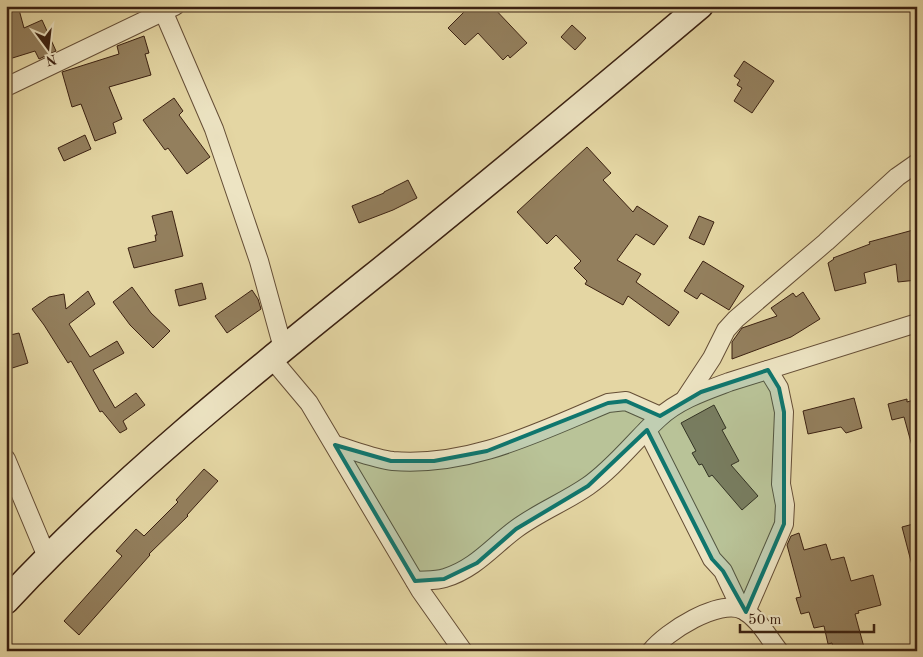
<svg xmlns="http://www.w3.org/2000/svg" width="923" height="657" font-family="'Old Standard TT',serif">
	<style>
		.building { fill: #937f5d; stroke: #3b2111 }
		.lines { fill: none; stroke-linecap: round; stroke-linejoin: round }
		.minor-casing { stroke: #654e36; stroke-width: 20 }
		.secondary-casing { stroke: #3b2111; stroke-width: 28 }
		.minor { stroke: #ede4c3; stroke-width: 18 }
		.secondary { stroke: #ede4c3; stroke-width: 25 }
		.marked { fill: #0f766e; fill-opacity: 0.2; stroke: #0f766e; stroke-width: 4; stroke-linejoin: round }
	</style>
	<rect width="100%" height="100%" fill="#e4d6a3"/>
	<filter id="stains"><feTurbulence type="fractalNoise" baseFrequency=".004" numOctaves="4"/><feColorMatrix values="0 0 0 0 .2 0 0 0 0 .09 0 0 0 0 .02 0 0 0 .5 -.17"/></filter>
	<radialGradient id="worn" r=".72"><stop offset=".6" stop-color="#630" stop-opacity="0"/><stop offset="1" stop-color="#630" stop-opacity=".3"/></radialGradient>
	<g class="building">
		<polygon points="6,6 18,6 24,28 42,20 56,51 39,59 35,51 6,60"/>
		<polygon points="470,6 492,6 527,43 510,58 508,55 503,60 478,33 465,45 448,28"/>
		<polygon points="572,25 586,38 575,50 561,37"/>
		<polygon points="144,36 149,53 145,54 151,75 109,87 122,119 113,123 116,133 95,141 81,104 72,107 62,72 119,54 117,46"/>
		<polygon points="744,61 774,81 752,113 734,101 742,88 737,85 740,80 734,76"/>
		<polygon points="174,98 183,111 179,115 210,157 187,174 168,148 165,150 143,120"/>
		<polygon points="85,135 91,149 64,161 58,148"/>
		<polygon points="587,147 611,173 603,180 633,212 637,206 668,226 654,245 636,234 617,260 641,274 636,282 679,312 669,326 628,296 623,305 585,284 587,281 574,268 581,261 556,235 547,244 517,212"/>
		<polygon points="408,180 417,198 393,210 359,223 352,206 384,193 384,192"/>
		<polygon points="172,211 183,256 134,268 128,248 156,241 155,235 157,235 152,216"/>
		<polygon points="699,216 714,222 704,245 689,238"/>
		<polygon points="917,229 917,280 898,282 896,264 864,273 866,283 835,291 828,263 834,259 833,258 870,244 869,242"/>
		<polygon points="703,261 744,286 729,310 701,293 697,299 684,291"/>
		<polygon points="202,283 206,299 179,306 175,290"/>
		<polygon points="132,287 151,313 170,331 153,348 130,325 113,302"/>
		<polygon points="252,290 258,299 261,309 227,333 215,316"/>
		<polygon points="88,291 95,304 69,324 90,357 117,341 124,353 93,370 115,408 136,393 145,405 123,421 127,429 120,433 102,411 100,412 71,361 68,363 44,325 32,309 49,297 64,294 66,309"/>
		<polygon points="803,292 820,319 791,337 732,359 732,342 742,328 777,316 771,308 793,293 796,297"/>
		<polygon points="19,333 28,363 6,370 6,336"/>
		<polygon points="854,398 862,428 846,433 841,427 808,434 803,411"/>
		<polygon points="907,399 907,402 917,399 917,445 912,446 904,417 892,420 888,404"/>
		<polygon points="714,405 726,428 722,430 739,461 731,465 758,496 742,510 712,475 709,477 702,464 699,465 692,453 696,451 681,423"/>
		<polygon points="204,469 218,481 187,515 188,516 149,554 150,555 79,635 64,621 122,556 116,551 136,529 144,536 178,502 176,500"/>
		<polygon points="917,523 917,565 912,565 902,527"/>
		<polygon points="799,533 804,550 826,544 831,560 844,557 851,581 873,575 881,605 858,611 859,613 855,614 865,651 834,651 832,643 828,644 824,626 814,628 809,612 801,614 796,598 801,597 787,545 791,536"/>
	</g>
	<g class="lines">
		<g class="minor-casing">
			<g id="minor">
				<polyline points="161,6 214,129 259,261 283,348"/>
				<polyline points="6,87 175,6"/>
				<polyline points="272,359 309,403 420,590 463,651"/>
				<polyline points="685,399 712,358 726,330 736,319 826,242 897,177 917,163"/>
				<polyline points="647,430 712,559 723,571 741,609"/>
				<path d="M335 445C353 450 375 459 393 461 471 467 538 432 608 403L626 401 660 416"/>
				<polyline points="6,459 47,557"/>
				<path d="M415 581C425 580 436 581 445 578 475 569 493 546 516 529 539 512 565 502 588 486 615 467 635 440 659 418 678 400 705 391 729 382L917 323"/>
				<polyline points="746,612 784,524 785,505 781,484 784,412 779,388 768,370"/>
				<path d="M651 651C666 632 719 598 743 610 759 619 768 637 779 651"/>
			</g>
		</g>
		<g class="secondary-casing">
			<path id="secondary" d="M6 601C122 476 260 367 392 261 496 177 598 92 700 6"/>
		</g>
		<use href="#minor" class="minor"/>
		<use href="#secondary" class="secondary"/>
	</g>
	<path class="marked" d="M768 370 779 388 784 412V524L746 612 723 571 712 559 647 430 588 486 516 529 477 563 444 579 415 581 335 445 391 461H434L487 451 608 403 626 401 660 416 701 392Z"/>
	<rect width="923" height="657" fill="none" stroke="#e4d6a3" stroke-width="25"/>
	<rect x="8" y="8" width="908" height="642" fill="none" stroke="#3b2111" stroke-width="2.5"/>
	<rect x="12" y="12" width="898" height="632" fill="none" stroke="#3b2111"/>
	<g transform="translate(48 48) rotate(165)" stroke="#ede4c3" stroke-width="4" paint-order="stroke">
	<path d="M0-4L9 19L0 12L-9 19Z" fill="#3b2111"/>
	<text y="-8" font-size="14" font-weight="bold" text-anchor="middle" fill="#3b2111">N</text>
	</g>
	<path d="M740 624v8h134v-8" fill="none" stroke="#3b2111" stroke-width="2.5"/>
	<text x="748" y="624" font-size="15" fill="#3b2111" stroke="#ede4c3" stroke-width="4" paint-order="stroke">50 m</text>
	<rect width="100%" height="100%" filter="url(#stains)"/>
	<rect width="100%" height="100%" fill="url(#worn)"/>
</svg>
